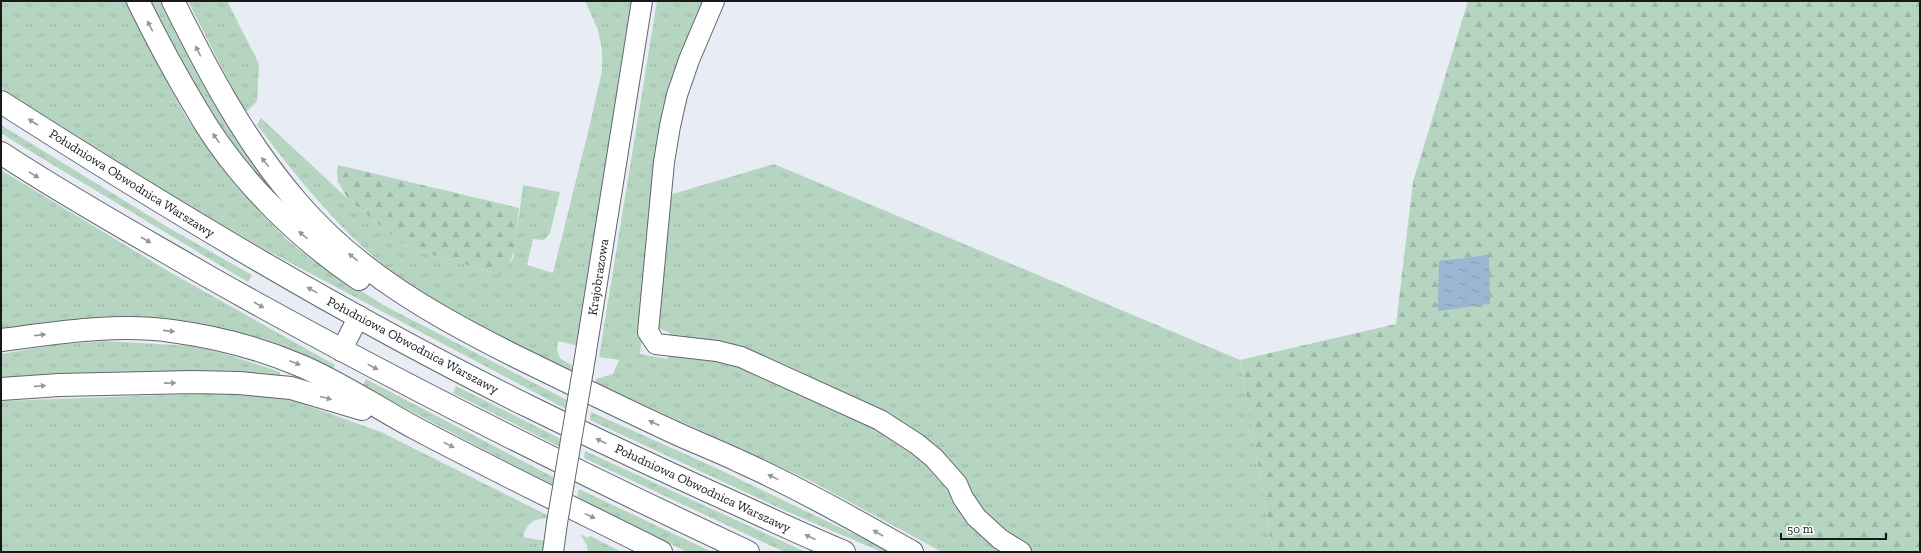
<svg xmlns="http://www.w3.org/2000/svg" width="1921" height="553" font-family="'Zilla Slab',serif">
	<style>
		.grass { fill: url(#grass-tufts) }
		.forest { fill: url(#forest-firs) }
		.water { fill: url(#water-ripples) }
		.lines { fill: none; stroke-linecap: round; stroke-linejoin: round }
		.minor-casing { stroke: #62666e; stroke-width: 22 }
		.highway-casing { stroke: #62666e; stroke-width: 24 }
		.minor { stroke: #fff; stroke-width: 20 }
		.highway { stroke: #fff; stroke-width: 22 }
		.minor-bridge-casing { stroke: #62666e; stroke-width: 22; stroke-linecap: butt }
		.minor-bridge { stroke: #fff; stroke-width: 20 }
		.oneway { fill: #969798 }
		.labels { text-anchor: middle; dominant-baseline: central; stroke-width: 3.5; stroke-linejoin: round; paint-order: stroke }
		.street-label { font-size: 13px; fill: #16181b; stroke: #fff }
	</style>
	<defs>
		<pattern id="grass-tufts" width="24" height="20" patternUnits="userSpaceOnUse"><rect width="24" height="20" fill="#b6d5c1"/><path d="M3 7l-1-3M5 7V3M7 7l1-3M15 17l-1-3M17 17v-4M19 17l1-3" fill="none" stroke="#9cb6a5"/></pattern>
		<pattern id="forest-firs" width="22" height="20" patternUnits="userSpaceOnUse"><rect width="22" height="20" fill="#b6d5c1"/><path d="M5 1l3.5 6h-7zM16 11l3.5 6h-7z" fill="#9cb6a5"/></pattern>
		<pattern id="water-ripples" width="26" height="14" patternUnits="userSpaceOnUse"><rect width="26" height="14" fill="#9ab6d3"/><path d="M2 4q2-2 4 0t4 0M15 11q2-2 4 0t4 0" fill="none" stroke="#849cb5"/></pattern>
	</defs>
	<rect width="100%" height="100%" fill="#e7ecf5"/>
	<g class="grass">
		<polygon points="1,1 126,1 185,116 235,185 285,238 308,257 385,306 567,400 566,409 270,252 180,201 1,88"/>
		<path d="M148 1H162L201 75 297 218C270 188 240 159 218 126 192 86 171 43 148 1Z"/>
		<polygon points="188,1 227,1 259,64 257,101 245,113"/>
		<path d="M585 1H635L578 346 558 341 557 349 560 358 574 367 573 372C504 338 418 299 363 247 323 210 290 168 257 125L261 118 348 199 402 244 415 250 499 274 513 259 523 185 560 192 550 233 544 240 533 239 527 265 553 273 591 120 602 71V50L598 30Z"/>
		<polygon points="657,1 707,1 673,89 640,354 668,359 669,352 711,353 915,445 1013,552 942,552 811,481 596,383 596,379 613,374 619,360 599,357"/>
		<polygon points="1,125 169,228 252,275 248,282 15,142 1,133"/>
		<polygon points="774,164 1240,360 1273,552 1026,552 1019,548 894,422 669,340 670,333 655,327 666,196"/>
		<polygon points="1,170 168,271 335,365 332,370 211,327 164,319 108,320 1,332"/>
		<polygon points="104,341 194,346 226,354 280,372 280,378 84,374 1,378 1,354 55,345"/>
		<polygon points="366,379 555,478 553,486 363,386"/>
		<polygon points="456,386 561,439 560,447 453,393"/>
		<path d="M221 393 246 394 292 400 381 432 549 516 548 519C534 517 526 524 523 537L545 541 543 552H1V401Z"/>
		<polygon points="591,412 714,467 891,552 882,552 788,512 590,420"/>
		<polygon points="585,451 806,552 785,552 767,544 584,458"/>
		<polygon points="579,489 712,552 687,552 577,497"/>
		<polygon points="580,534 588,538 590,536 622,552 588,552 587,545"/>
	</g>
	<g class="forest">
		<polygon points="1468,1 1920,1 1920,552 1273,552 1240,360 1396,324 1413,182"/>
		<path d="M338 165 519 208C516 230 519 260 499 274L415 250 402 244 348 199 338 182 337 172Z"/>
	</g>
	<polygon class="water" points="1489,255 1490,304 1438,311 1439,261"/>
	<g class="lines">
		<g class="minor-casing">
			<g id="minor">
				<polyline points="714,1 689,60 677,95 670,126 664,162 648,332 656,344 717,351 741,357 880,420 917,444 934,458 957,484 963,498 976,517 1000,539 1021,552"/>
				<polyline points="341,351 359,316"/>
				<polyline points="583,370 642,1"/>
				<polyline points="553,552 557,523"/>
			</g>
		</g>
		<g class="highway-casing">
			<g id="highway">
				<path d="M138 1C156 38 176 75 197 110 235 176 296 237 359 279"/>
				<path d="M173 1C209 73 245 142 298 203 357 272 435 316 515 356 566 381 617 406 669 430 692 441 716 450 739 461 799 488 855 520 912 552"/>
				<path d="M1 102C172 211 347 317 530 407 599 441 668 473 739 505 774 521 808 537 844 552"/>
				<path d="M1 153C66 196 135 234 202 273 380 374 562 465 748 552"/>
				<path d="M1 340C57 333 115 323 172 331 216 337 259 348 299 365 340 382 376 407 415 428 496 471 579 511 661 552"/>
				<polyline points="1,389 59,385 193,382 239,383 291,388 362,409"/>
			</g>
		</g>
		<use href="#minor" class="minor"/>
		<use href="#highway" class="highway"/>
		<g class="minor-bridge-casing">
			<polyline id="minor-bridge" points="557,523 583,370"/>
		</g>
		<use href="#minor-bridge" class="minor-bridge"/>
	</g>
	<defs><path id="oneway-solid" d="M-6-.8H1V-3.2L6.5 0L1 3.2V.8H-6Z"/></defs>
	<g class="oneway">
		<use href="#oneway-solid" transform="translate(150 26) rotate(-117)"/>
		<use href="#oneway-solid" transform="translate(198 51) rotate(-117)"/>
		<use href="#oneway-solid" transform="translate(33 122) rotate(-147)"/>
		<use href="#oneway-solid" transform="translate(216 138) rotate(-125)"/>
		<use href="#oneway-solid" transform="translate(265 162) rotate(-128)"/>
		<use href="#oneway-solid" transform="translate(34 175) rotate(31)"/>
		<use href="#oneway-solid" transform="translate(303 235) rotate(-139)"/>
		<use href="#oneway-solid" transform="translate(146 240) rotate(30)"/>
		<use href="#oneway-solid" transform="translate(353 257) rotate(-141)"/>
		<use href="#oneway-solid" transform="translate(312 290) rotate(-151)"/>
		<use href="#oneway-solid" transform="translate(259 305) rotate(30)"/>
		<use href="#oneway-solid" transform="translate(169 331) rotate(6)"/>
		<use href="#oneway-solid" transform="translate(40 335) rotate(-7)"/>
		<use href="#oneway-solid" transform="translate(295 363) rotate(21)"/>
		<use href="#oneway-solid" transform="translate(373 367) rotate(28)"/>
		<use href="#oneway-solid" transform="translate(170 383) rotate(-1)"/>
		<use href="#oneway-solid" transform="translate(40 386) rotate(-4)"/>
		<use href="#oneway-solid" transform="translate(326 398) rotate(15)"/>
		<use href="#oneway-solid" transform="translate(654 423) rotate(-155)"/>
		<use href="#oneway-solid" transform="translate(601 441) rotate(-155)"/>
		<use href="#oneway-solid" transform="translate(449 445) rotate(27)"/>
		<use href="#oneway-solid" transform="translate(773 477) rotate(-154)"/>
		<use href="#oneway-solid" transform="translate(590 516) rotate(26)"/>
		<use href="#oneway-solid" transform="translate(878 533) rotate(-150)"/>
		<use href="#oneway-solid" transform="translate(810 537) rotate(-155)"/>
	</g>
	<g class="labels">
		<g class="street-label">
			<text transform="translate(132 183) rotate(32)">Południowa Obwodnica Warszawy</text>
			<text transform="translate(598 277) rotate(-81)">Krajobrazowa</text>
			<text transform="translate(413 345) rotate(28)">Południowa Obwodnica Warszawy</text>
			<text transform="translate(703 488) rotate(25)">Południowa Obwodnica Warszawy</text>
		</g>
	</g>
	<rect width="1921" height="553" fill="none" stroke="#16181b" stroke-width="4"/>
	<path d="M1781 533v6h105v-6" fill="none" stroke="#16181b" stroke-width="2"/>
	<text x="1787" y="533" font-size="12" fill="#16181b" stroke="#ffffff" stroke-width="3" paint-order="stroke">50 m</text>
</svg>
